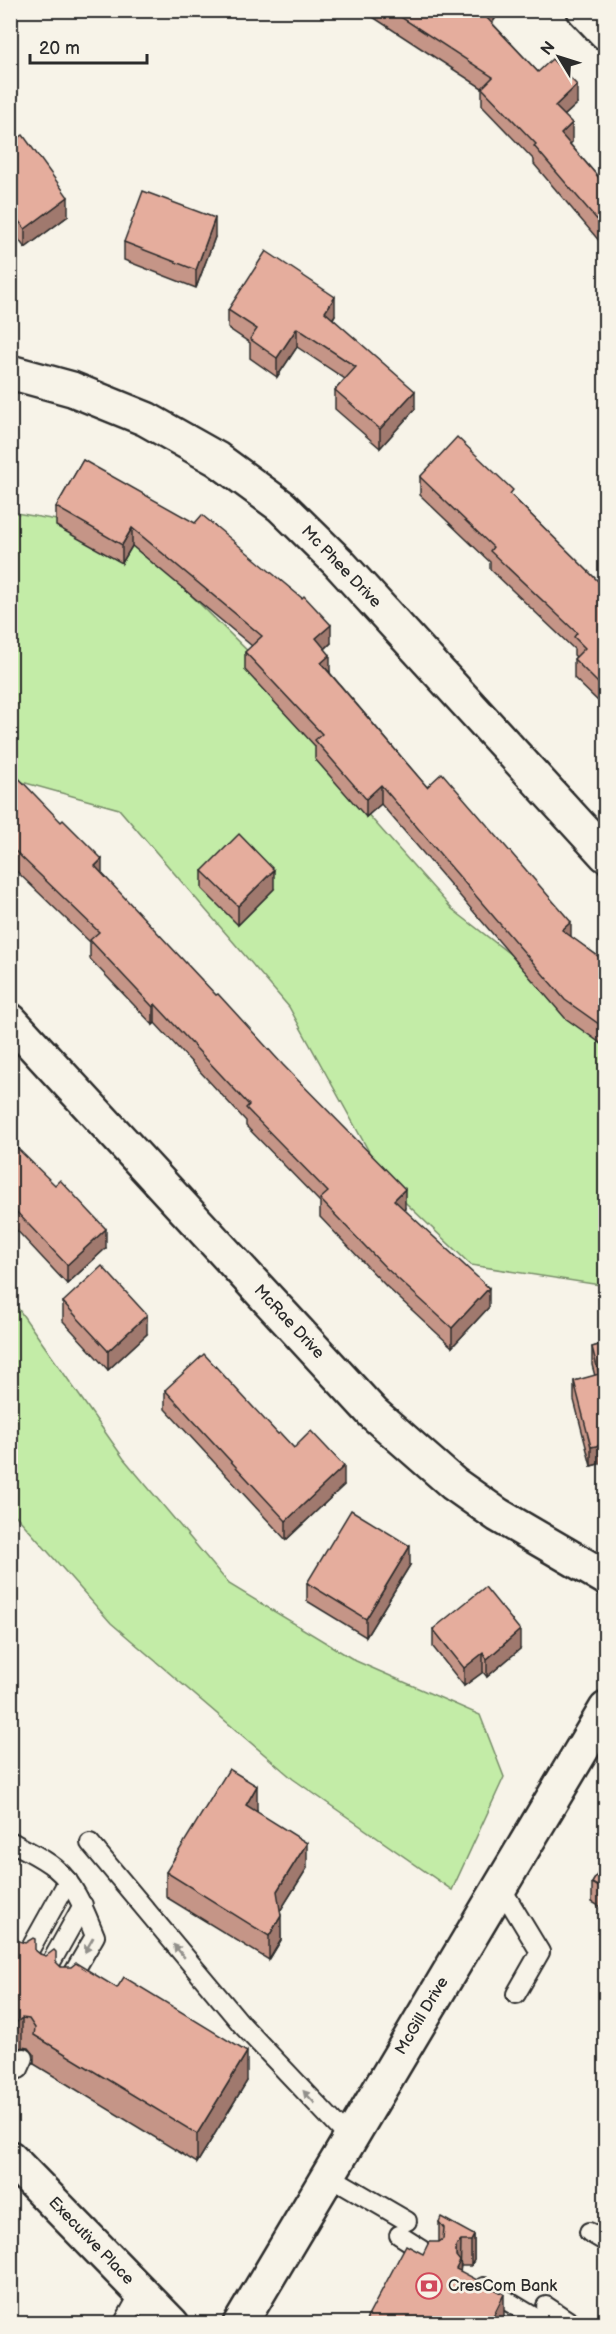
<svg xmlns="http://www.w3.org/2000/svg" width="616" height="2334" font-family="'Balsamiq Sans',sans-serif">
	<style>
		.green { fill: #c3eca7; stroke: #778c69; stroke-width: 1.5 }
		.lines { fill: none; stroke-linecap: round; stroke-linejoin: round }
		.service-casing { stroke: #2b2b2b; stroke-width: 22 }
		.minor-casing { stroke: #2b2b2b; stroke-width: 38 }
		.tertiary-casing { stroke: #2b2b2b; stroke-width: 38 }
		.service { stroke: #f7f3e8; stroke-width: 18 }
		.minor { stroke: #f7f3e8; stroke-width: 33 }
		.tertiary { stroke: #f7f3e8; stroke-width: 33 }
		.wall { fill: #c59587; stroke: #2b2b2b; stroke-width: 1.5 }
		.shaded-wall { fill: #a0796e; stroke: #2b2b2b; stroke-width: 1.5 }
		.building { fill: #e5ad9d; stroke: #2b2b2b; stroke-width: 1.5 }
		.oneway { fill: #918f8a }
		.labels { text-anchor: middle; dominant-baseline: central; stroke-width: 5; stroke-linejoin: round; paint-order: stroke }
		.street-label { font-size: 16px; fill: #2b2b2b; stroke: #f7f3e8 }
		.poi-label { font-size: 16px; fill: #2b2b2b; stroke: #f7f3e8; text-anchor: start }
	</style>
	<rect width="100%" height="100%" fill="#f7f3e8"/>
	<filter id="ink" filterUnits="userSpaceOnUse"><feTurbulence type="fractalNoise" baseFrequency=".0167" numOctaves="2"/><feDisplacementMap in="SourceGraphic" scale="12" xChannelSelector="R" yChannelSelector="G"/><feConvolveMatrix kernelMatrix="1 2 1 2 8 2 1 2 1" color-interpolation-filters="sRGB"/></filter>
	<g filter="url(#ink)">
		<g class="green">
			<polygon points="10,512 127,532 269,672 349,793 452,909 587,1014 606,1047 606,1277 600,1285 471,1265 388,1186 289,1007 119,809 11,779"/>
			<polygon points="10,1297 124,1459 229,1584 356,1661 480,1715 504,1777 452,1890 293,1779 111,1623 11,1510"/>
		</g>
		<g class="lines">
			<g class="service-casing">
				<g id="service">
					<path d="M10 1841C25 1850 42 1857 55 1868 76 1885 85 1912 95 1936L67 1984"/>
					<polyline points="90,1843 243,2026 350,2139"/>
					<polyline points="500,1886 540,1952 516,1994"/>
					<polyline points="24,1960 68,1881"/>
					<polyline points="45,1973 83,1905"/>
					<polyline points="10,2067 19,2069 24,2058"/>
					<polyline points="328,2175 407,2221"/>
					<polyline points="589,2232 606,2242"/>
					<polyline points="399,2235 434,2257"/>
					<polyline points="484,2287 539,2320"/>
					<polyline points="546,2306 573,2324"/>
					<polyline points="123,2324 141,2292"/>
				</g>
			</g>
			<g class="minor-casing">
				<g id="minor">
					<polyline points="10,372 72,389 146,419 217,459 281,506 338,562 606,855"/>
					<polyline points="10,1020 373,1413 454,1484 498,1515 606,1578"/>
				</g>
			</g>
			<g class="tertiary-casing">
				<g id="tertiary">
					<polyline points="584,10 606,33"/>
					<polyline points="10,2158 172,2324"/>
					<polyline points="240,2324 606,1709"/>
				</g>
			</g>
			<use href="#service" class="service"/>
			<use href="#minor" class="minor"/>
			<use href="#tertiary" class="tertiary"/>
		</g>
		<g class="wall">
			<polygon points="362,10 498,10 498,14 492,23 538,72 577,104 564,116 572,142 570,144 600,179 606,175 606,249 534,164 534,160 482,106 482,88"/>
			<polygon points="10,144 68,216 25,248 10,228"/>
			<polygon points="215,237 196,288 124,260 124,242"/>
			<polygon points="228,310 335,315 333,319 415,409 380,448 335,409 335,390 345,379 297,347 277,377 250,358 250,343 228,328"/>
			<polygon points="83,460 331,643 325,649 330,673 427,787 571,937 606,962 606,1047 565,1018 381,804 366,817 315,759 315,746 245,670 245,652 252,646 132,546 122,563 56,526 56,507"/>
			<polygon points="420,477 513,497 606,589 599,702 574,678 574,659 576,657 574,655 574,649 490,569 490,562 420,495"/>
			<polygon points="10,769 102,874 405,1208 404,1209 489,1307 452,1347 386,1286 320,1217 320,1202 246,1126 246,1121 155,1023 153,1025 90,959 90,942 10,865"/>
			<polygon points="202,871 274,889 238,925 202,889"/>
			<polygon points="10,1141 106,1248 67,1284 10,1223"/>
			<polygon points="63,1302 147,1334 108,1370 63,1321"/>
			<polygon points="606,1343 606,1462 591,1466 574,1400 574,1381 595,1376 592,1365 592,1347"/>
			<polygon points="165,1390 278,1434 294,1448 344,1485 286,1540 165,1409"/>
			<polygon points="410,1565 366,1637 307,1601 307,1583"/>
			<polygon points="433,1629 520,1649 487,1677 483,1672 464,1686 433,1647"/>
			<polygon points="257,1811 257,1812 307,1868 280,1911 281,1940 269,1960 166,1897 166,1872"/>
			<polygon points="606,1860 606,1910 592,1902 592,1883"/>
			<polygon points="10,1933 19,1941 35,1950 40,1954 56,1963 61,1967 247,2081 197,2163 34,2064 34,2054 29,2048 22,2047 14,2052 10,2050"/>
			<polygon points="439,2222 474,2235 474,2260 471,2266 461,2266 460,2271 504,2319 423,2254 439,2242"/>
		</g>
		<g class="shaded-wall">
			<polygon points="489,10 498,10 498,14 485,35 485,16"/>
			<polygon points="577,85 577,104 555,124 555,106"/>
			<polygon points="572,123 572,142 561,152 561,134"/>
			<polygon points="68,197 68,216 25,248 25,229"/>
			<polygon points="215,218 215,237 196,288 196,270"/>
			<polygon points="335,297 335,315 325,330 325,312"/>
			<polygon points="297,328 297,347 277,377 277,358"/>
			<polygon points="415,391 415,409 380,448 380,429"/>
			<polygon points="132,528 132,546 122,563 122,545"/>
			<polygon points="331,625 331,643 316,657 316,638"/>
			<polygon points="330,655 330,673 321,663"/>
			<polygon points="606,677 606,695 599,702 599,684"/>
			<polygon points="381,785 381,804 366,817 366,799"/>
			<polygon points="102,859 102,877 95,866"/>
			<polygon points="274,870 274,889 238,925 238,906"/>
			<polygon points="571,922 571,941 562,930"/>
			<polygon points="155,1004 155,1023 153,1025 153,1007"/>
			<polygon points="405,1189 405,1208 394,1219 394,1200"/>
			<polygon points="106,1229 106,1248 67,1284 67,1265"/>
			<polygon points="489,1288 489,1307 452,1347 452,1328"/>
			<polygon points="147,1315 147,1334 108,1370 108,1351"/>
			<polygon points="606,1444 606,1462 591,1466 591,1447"/>
			<polygon points="344,1466 344,1485 286,1540 286,1521"/>
			<polygon points="410,1546 410,1565 366,1637 366,1619"/>
			<polygon points="520,1630 520,1649 487,1677 487,1659"/>
			<polygon points="483,1653 483,1672 464,1686 464,1668"/>
			<polygon points="257,1786 257,1811 246,1830 246,1805"/>
			<polygon points="307,1843 307,1868 277,1916 277,1891"/>
			<polygon points="281,1916 281,1940 269,1960 269,1936"/>
			<polygon points="22,2018 22,2047 14,2052 14,2024"/>
			<polygon points="247,2052 247,2081 197,2163 197,2134"/>
			<polygon points="474,2235 474,2260 471,2266 471,2241"/>
			<polygon points="461,2241 460,2286 456,2294 456,2246"/>
			<polygon points="504,2294 504,2319 502,2324 489,2324"/>
		</g>
		<g class="building">
			<polygon points="390,10 489,10 485,16 538,72 552,59 577,85 555,106 572,123 561,134 600,179 606,175 606,230 534,146 536,144 482,88 493,77"/>
			<polygon points="23,135 68,197 25,229 10,210 10,144"/>
			<polygon points="143,191 215,218 196,270 124,242"/>
			<polygon points="266,251 335,297 325,312 415,391 380,429 335,390 356,367 297,328 277,358 250,339 257,329 228,310"/>
			<polygon points="457,437 513,490 510,494 606,589 606,677 599,684 574,659 585,648 574,637 577,633 490,551 493,547 420,477"/>
			<polygon points="83,460 195,523 202,515 302,598 304,596 331,625 316,638 330,655 321,663 427,787 442,773 571,922 562,930 606,962 606,1029 565,1000 381,785 366,799 315,740 322,734 245,652 262,636 132,528 122,545 56,507"/>
			<polygon points="10,769 61,822 63,820 102,859 95,866 216,995 218,994 283,1065 405,1189 394,1200 489,1288 452,1328 386,1268 320,1199 328,1192 246,1108 249,1105 155,1004 153,1007 90,940 99,932 10,846"/>
			<polygon points="239,834 274,870 238,906 202,871"/>
			<polygon points="10,1141 55,1185 60,1180 106,1229 67,1265 10,1205"/>
			<polygon points="102,1266 147,1315 108,1351 63,1302"/>
			<polygon points="606,1343 606,1444 591,1447 574,1381 599,1374 592,1347"/>
			<polygon points="204,1354 278,1434 280,1433 294,1448 311,1431 344,1466 286,1521 165,1390"/>
			<polygon points="351,1510 410,1546 366,1619 307,1583"/>
			<polygon points="485,1587 520,1630 487,1659 483,1653 464,1668 433,1629"/>
			<polygon points="229,1769 257,1786 246,1805 307,1843 277,1891 281,1916 269,1936 166,1872"/>
			<polygon points="606,1860 606,1891 592,1883"/>
			<polygon points="13,1928 14,1937 19,1941 25,1943 33,1938 35,1939 35,1950 40,1954 46,1956 54,1950 56,1952 56,1962 61,1967 71,1967 76,1963 117,1988 124,1977 247,2052 197,2134 34,2035 35,2028 29,2019 22,2018 14,2024 10,2021 10,1933"/>
			<polygon points="441,2217 474,2235 471,2241 461,2241 456,2246 456,2256 460,2261 456,2269 504,2294 489,2324 364,2324 406,2245 423,2254 429,2242 439,2242 443,2239 444,2228 439,2222"/>
		</g>
		<defs><path id="oneway-solid" d="M-6-.8H1V-3.2L6.5 0L1 3.2V.8H-6Z" transform="scale(1.5)"/></defs>
		<g class="oneway">
			<use href="#oneway-solid" transform="translate(89 1945) rotate(120)"/>
			<use href="#oneway-solid" transform="translate(179 1951) rotate(-130)"/>
			<use href="#oneway-solid" transform="translate(309 2097) rotate(-133)"/>
		</g>
	</g>
	<defs>
		<g id="bank-ring" transform="scale(1.35)"><circle r="9.5" fill="#f7f3e8" stroke="#d1495b" stroke-width="1.5"/><path d="M-6-4H6V4H-6ZM0-2.3a2.3 2.3 0 1 0 0 4.6a2.3 2.3 0 1 0 0-4.6Z" fill="#d1495b"/></g>
	</defs>
	<g fill-rule="evenodd">
		<use href="#bank-ring" x="429" y="2286"/>
	</g>
	<g class="labels">
		<g class="street-label">
			<text transform="translate(341 567) rotate(46)">Mc Phee Drive</text>
			<text transform="translate(289 1322) rotate(47)">McRae Drive</text>
			<text transform="translate(422 2016) rotate(-59)">McGill Drive</text>
			<text transform="translate(91 2241) rotate(46)">Executive Place</text>
		</g>
		<g class="poi-label">
			<text x="448" y="2286">CresCom Bank</text>
		</g>
	</g>
	<rect width="616" height="2334" fill="none" stroke="#f7f3e8" stroke-width="36"/>
	<rect x="18" y="18" width="580" height="2298" fill="none" stroke="#2b2b2b" stroke-width="2" filter="url(#ink)"/>
	<g transform="translate(559 57) rotate(308)" stroke="#f7f3e8" stroke-width="4.5" paint-order="stroke">
	<path d="M0-4.5L10 22L0 15L-10 22Z" fill="#2b2b2b"/>
	<text y="-9" font-size="16" font-weight="bold" text-anchor="middle" fill="#2b2b2b">N</text>
	</g>
	<path d="M30 54v9h117v-9" fill="none" stroke="#2b2b2b" stroke-width="3"/>
	<text x="39" y="54" font-size="18" fill="#2b2b2b" stroke="#f7f3e8" stroke-width="4.5" paint-order="stroke">20 m</text>
</svg>
